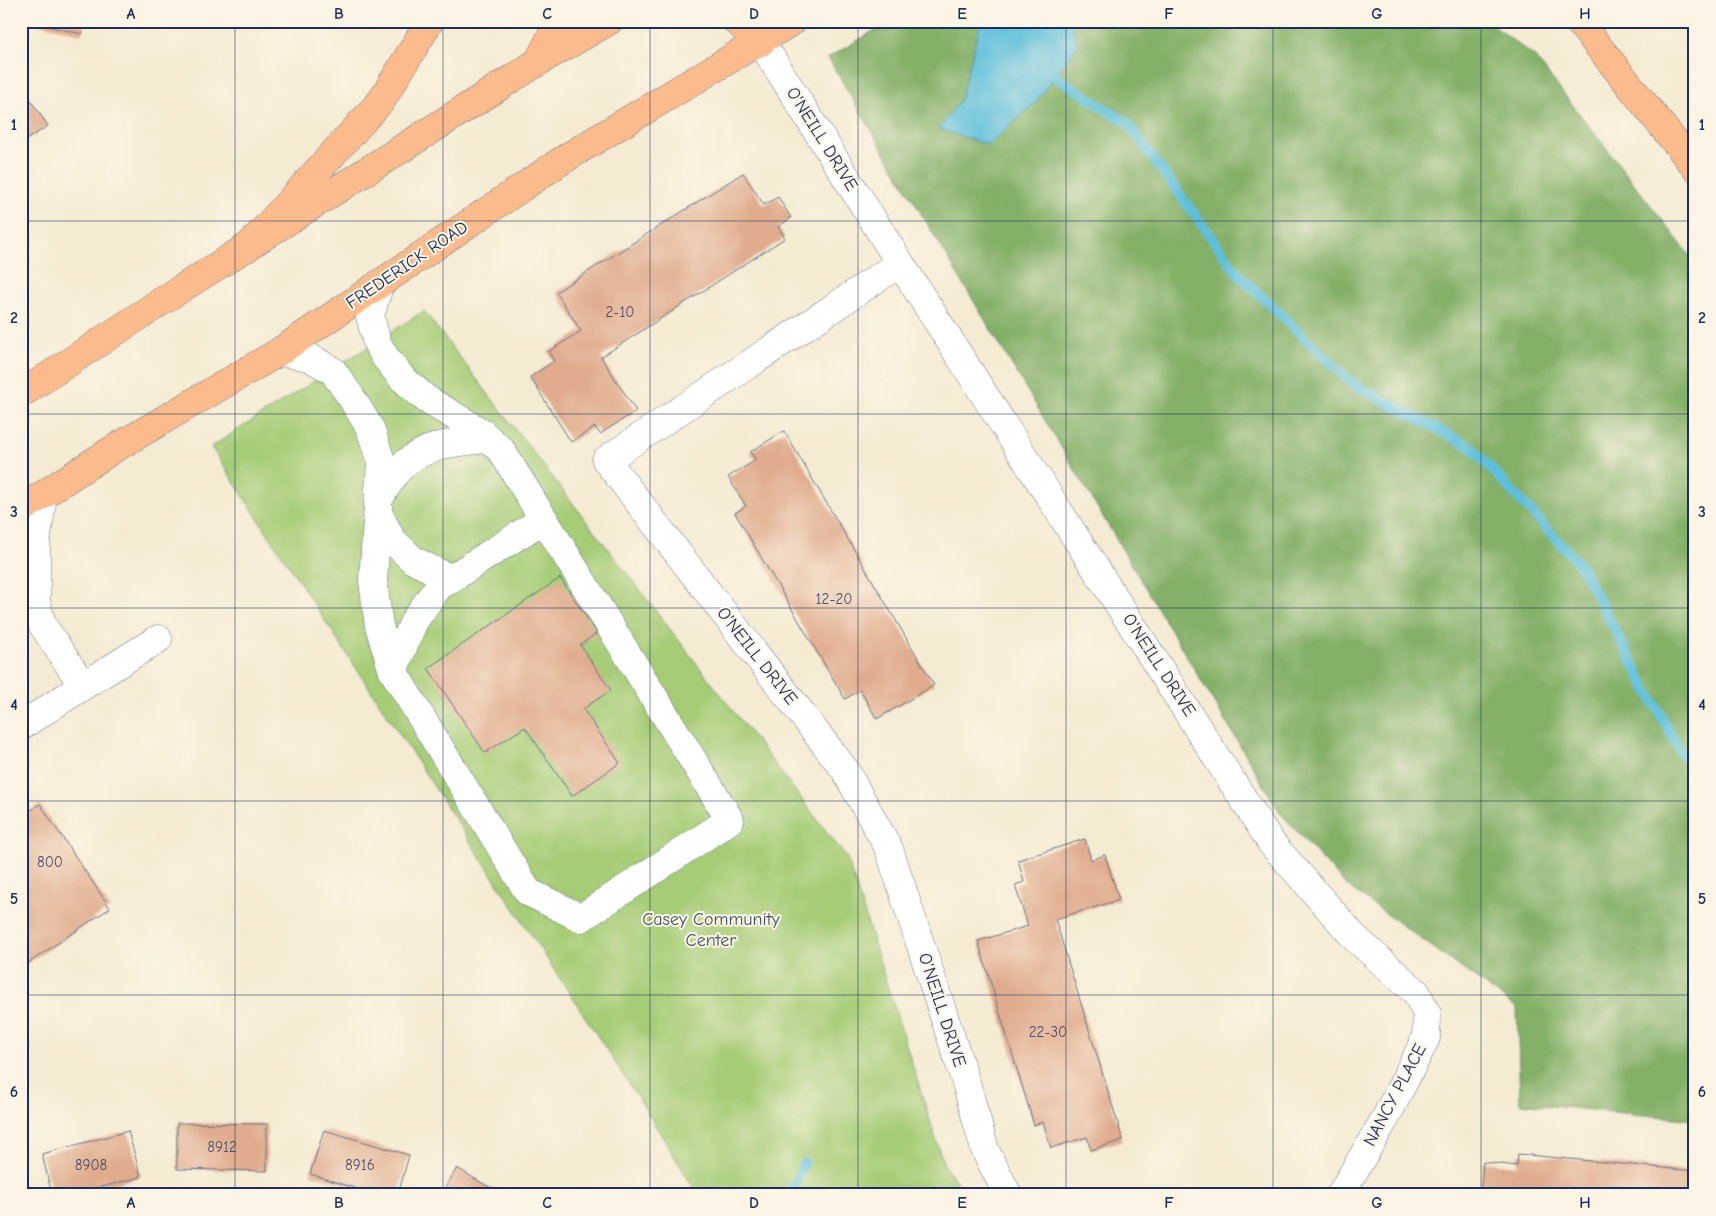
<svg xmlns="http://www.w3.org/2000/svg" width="1716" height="1216" font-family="'Comic Neue',sans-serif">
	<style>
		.green { fill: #a6cc76; stroke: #607e6a }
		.forest { fill: #84b067; stroke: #507062 }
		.water { fill: #5dbfdb; stroke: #3c779c }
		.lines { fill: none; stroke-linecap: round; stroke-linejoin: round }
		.stream { stroke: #5dbfdb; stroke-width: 10 }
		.building { fill: #e0ac8d }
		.minor-casing { stroke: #677187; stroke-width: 29 }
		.major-casing { stroke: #677187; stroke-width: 29 }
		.highway-casing { stroke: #677187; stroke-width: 29 }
		.minor { stroke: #fff; stroke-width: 28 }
		.major { stroke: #fbbb8d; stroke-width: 28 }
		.highway { stroke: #fbbb8d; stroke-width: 28 }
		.grid { fill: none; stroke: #1b2f5e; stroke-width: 1; stroke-opacity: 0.55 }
		.labels { text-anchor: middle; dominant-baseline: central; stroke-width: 4; stroke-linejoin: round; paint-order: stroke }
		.number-label { font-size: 15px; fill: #4c4e6a }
		.street-label { font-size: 18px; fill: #1b2f5e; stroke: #fcf5e5 }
		.park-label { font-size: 18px; fill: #3e5664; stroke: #fcf5e5 }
		.neatline { fill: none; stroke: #1b2f5e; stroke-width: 2 }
		.grid-label { font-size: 16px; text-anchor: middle; font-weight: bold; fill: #1b2f5e }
	</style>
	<rect width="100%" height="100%" fill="#fcf5e5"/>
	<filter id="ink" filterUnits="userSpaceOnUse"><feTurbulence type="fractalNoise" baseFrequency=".02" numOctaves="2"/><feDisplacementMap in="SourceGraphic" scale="10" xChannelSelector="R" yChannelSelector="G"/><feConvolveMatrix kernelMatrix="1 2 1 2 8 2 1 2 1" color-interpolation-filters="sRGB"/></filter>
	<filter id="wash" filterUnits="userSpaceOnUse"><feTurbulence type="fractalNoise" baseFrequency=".0096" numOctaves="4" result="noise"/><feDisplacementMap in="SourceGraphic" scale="20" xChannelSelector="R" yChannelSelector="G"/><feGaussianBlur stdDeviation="1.12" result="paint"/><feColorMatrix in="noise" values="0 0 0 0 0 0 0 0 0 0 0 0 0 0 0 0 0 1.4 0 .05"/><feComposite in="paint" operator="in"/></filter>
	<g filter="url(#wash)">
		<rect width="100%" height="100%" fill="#f4ebd2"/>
		<polygon class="green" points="424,311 847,858 944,1165 966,1195 698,1195 643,1105 211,447"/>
		<polygon class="forest" points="890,21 1487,21 1535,57 1695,262 1695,1120 1520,1103 1517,1008 1346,885 1281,814 828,58"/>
		<polygon class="water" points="981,21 1070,21 1078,44 1036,102 989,145 939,129 960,100"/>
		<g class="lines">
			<g class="stream">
				<polyline points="1055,76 1127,123 1239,275 1354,385 1471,447 1580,565 1681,753 1695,764"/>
				<polyline points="788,1195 791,1192 804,1163"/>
			</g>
		</g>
		<g id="blocks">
			<g class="building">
				<polygon points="26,21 85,21 82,34"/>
				<polygon points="21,86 48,126 21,143"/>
				<polygon points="743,173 764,205 778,197 791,218 778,227 785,238 601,357 636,411 600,434 595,427 571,442 530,377 554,361 548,352 581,331 556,292"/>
				<polygon points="784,431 934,685 877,719 860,690 845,699 735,513 746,506 728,477 756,460 750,452"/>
				<polygon points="560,578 597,633 580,645 611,690 583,709 620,763 572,796 525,727 485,753 428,668"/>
				<polygon points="40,804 110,908 21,968 21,817"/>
				<polygon points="1085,839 1091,860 1105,855 1119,900 1055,919 1123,1140 1091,1150 1087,1137 1051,1148 1043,1122 1034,1125 978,941 1028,926 1015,885 1024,882 1018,860"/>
				<polygon points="177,1123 267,1124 267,1171 177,1169"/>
				<polygon points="324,1130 409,1155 398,1195 377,1195 310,1174"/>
				<polygon points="128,1131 141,1177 70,1195 52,1195 42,1154"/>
				<polygon points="1518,1154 1695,1171 1695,1195 1480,1195 1483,1162 1517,1166"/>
				<polygon points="457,1168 502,1195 441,1195"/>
			</g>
		</g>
	</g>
	<g filter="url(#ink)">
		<use href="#blocks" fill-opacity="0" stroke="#677187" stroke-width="1"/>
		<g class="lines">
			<g class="minor-casing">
				<g id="minor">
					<polyline points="761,42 900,263 1272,844 1355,938 1416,992 1427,1014 1426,1038 1386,1117 1340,1195"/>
					<polyline points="900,263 606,460 845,770 889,849 967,1086 985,1150 1008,1195"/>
					<polyline points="279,352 309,357 333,371 351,397 370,428 381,461 373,581 379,626 393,671 528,892 581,918 730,820 501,450 481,432 426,399 402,378 385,357 377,343 370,316 380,283"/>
					<path d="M380 497C386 488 392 476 400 468 424 444 456 442 488 439"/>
					<polyline points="378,513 392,540 413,560 451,579"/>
					<polyline points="393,671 414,621 438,587 544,519"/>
					<polyline points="83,686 158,639"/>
					<polyline points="21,726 83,686 42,624 36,602 36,542 43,496"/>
				</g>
			</g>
			<g class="major-casing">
				<g id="major">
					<polyline points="736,21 761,42"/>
					<polyline points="21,394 162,301 538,62 609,21"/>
					<polyline points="21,509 112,450 279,352 564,159 793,21"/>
				</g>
			</g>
			<g class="highway-casing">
				<g id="highway">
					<polyline points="1578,21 1695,167"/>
					<polyline points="538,62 559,21"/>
					<polyline points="247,248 381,101 430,21"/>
				</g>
			</g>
			<use href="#minor" class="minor"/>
			<use href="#major" class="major"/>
			<use href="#highway" class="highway"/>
		</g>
	</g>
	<path class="grid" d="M235 21V1195M443 21V1195M650 21V1195M858 21V1195M1066 21V1195M1273 21V1195M1481 21V1195M21 221H1695M21 414H1695M21 608H1695M21 801H1695M21 995H1695"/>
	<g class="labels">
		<g class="number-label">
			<text x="620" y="312">2-10</text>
			<text x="834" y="599">12-20</text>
			<text x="50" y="862">800</text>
			<text x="1048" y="1032">22-30</text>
			<text x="222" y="1147">8912</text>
			<text x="91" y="1165">8908</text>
			<text x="360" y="1165">8916</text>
		</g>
		<g class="street-label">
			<text transform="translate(822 139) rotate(58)">O'NEILL DRIVE</text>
			<text transform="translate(407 265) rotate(-34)">FREDERICK ROAD</text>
			<text transform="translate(757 656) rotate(52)">O'NEILL DRIVE</text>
			<text transform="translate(1159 665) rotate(57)">O'NEILL DRIVE</text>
			<text transform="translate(942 1010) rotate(72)">O'NEILL DRIVE</text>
			<text transform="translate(1395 1095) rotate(-62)">NANCY PLACE</text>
		</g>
		<g class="park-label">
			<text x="711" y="919">Casey Community<tspan x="711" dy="21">Center</tspan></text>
		</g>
	</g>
	<rect width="1716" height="1216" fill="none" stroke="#fcf5e5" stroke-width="55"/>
	<rect x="28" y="28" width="1660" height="1160" class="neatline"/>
	<g class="grid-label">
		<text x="131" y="19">A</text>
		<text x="339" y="19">B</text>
		<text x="547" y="19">C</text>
		<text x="754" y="19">D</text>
		<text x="962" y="19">E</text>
		<text x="1169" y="19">F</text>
		<text x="1377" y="19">G</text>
		<text x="1585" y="19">H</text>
		<text x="14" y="130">1</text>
		<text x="1702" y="130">1</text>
		<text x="14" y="323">2</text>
		<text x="1702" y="323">2</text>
		<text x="14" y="517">3</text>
		<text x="1702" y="517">3</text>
		<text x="14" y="710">4</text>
		<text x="1702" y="710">4</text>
		<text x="14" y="904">5</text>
		<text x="1702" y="904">5</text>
		<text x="14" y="1097">6</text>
		<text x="1702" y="1097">6</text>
		<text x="131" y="1208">A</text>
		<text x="339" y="1208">B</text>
		<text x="547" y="1208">C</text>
		<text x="754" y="1208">D</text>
		<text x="962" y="1208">E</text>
		<text x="1169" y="1208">F</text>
		<text x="1377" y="1208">G</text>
		<text x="1585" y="1208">H</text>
	</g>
</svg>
